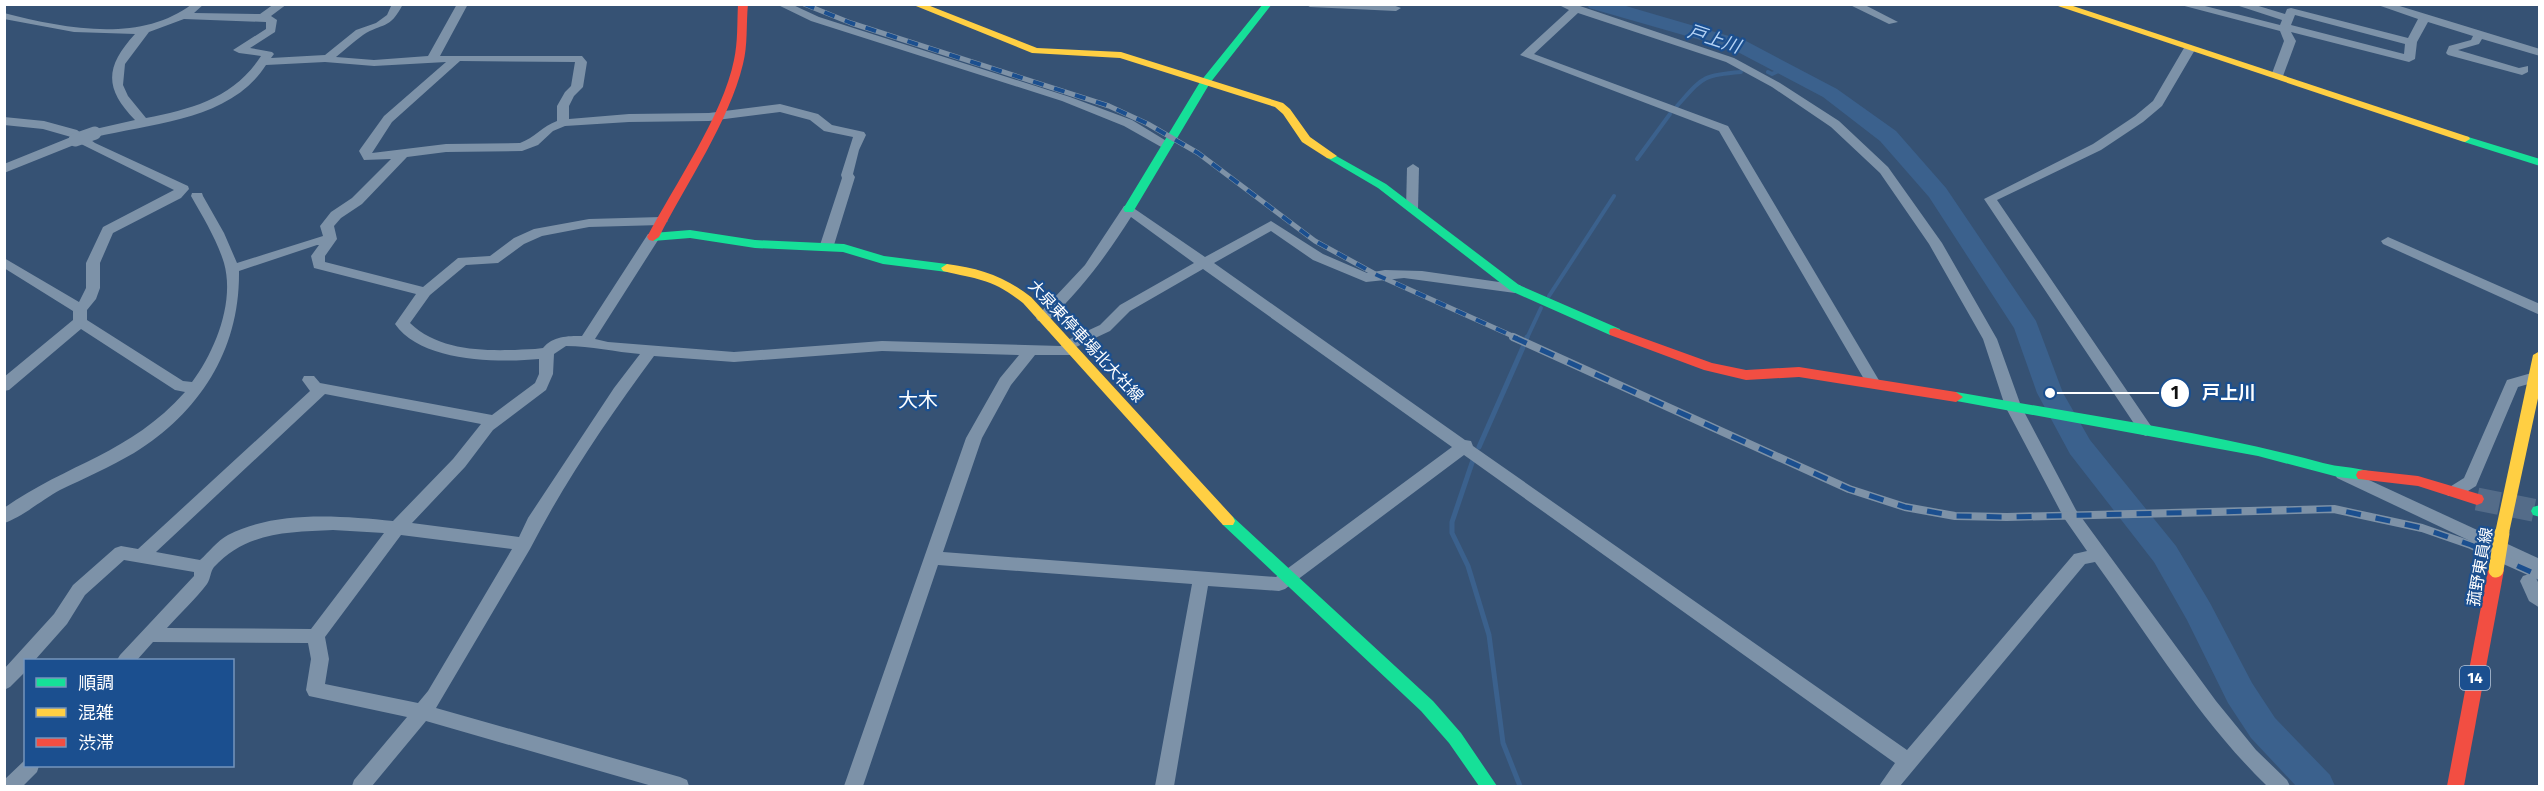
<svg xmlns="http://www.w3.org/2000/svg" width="2544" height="791" font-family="'Fira Sans','Noto Sans JP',sans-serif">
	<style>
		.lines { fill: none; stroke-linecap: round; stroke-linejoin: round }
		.stream-far1 { stroke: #3b618d; stroke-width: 4 }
		.stream { stroke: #3b618d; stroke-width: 5 }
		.river { fill: #3b618d; fill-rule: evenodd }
		.secondary-tunnel { stroke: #546c89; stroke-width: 23; stroke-dasharray: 23 12; stroke-linecap: butt }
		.street { fill: #7d92a8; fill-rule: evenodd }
		.fast { fill: #16e098; fill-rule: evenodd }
		.slow { fill: #ffcf43; fill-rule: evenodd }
		.jam { fill: #f24e42; fill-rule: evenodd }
		.rail-far1-casing { stroke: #7e92a7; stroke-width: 5 }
		.rail-casing { stroke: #7e92a7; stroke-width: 8 }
		.rail-far1 { stroke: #1b4f8f; stroke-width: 4; stroke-dasharray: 11; stroke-linecap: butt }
		.rail { stroke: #1b4f8f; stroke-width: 5; stroke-dasharray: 15; stroke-linecap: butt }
		.street-bridge { stroke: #7d92a8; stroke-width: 13 }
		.slow-bridge { stroke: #ffcf43; stroke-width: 15 }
		.labels { text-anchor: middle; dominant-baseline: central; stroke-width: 4.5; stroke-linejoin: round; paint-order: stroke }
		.shield { fill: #1b4f8f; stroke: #bbcadd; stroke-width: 1.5 }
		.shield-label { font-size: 15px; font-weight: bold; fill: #fff }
		.street-label { font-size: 16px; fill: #fff; stroke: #1b4f8f }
		.water-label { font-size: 18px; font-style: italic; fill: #b5d3f5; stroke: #1b4f8f }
		.quarter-label { font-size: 20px; fill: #fff; stroke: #1b4f8f }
		.leader { fill: none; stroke: #fff; stroke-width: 2 }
		.callout-dot { fill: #fff; stroke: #1b4f8f; stroke-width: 2 }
		.mark-label { font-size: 18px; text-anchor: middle; font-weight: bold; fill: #111 }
		.callout-label { font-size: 18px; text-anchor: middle; font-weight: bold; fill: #fff; stroke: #1b4f8f; stroke-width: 4.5; stroke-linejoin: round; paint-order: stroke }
	</style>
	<rect width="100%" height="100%" fill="#365274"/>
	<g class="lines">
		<g class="stream-far1">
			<polyline points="1768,72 1772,74 1785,68"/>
			<path d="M1677 106C1703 77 1702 75 1741 72"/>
			<polyline points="1637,159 1670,114"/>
			<polyline points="1549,296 1614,196"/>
			<polyline points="1527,338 1541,308"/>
		</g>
		<g class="stream">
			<polyline points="1526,340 1527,337"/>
			<polyline points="1479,447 1524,345"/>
			<polyline points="1473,460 1452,522 1452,533 1468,566 1489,635 1503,743 1520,786"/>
		</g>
		<polygon class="river" points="1587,4 1619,4 1746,41 1837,89 1896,131 1946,188 2036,321 2063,393 2090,440 2176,546 2210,603 2252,683 2275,718 2330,775 2335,786 2296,786 2251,738 2228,703 2187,620 2154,562 2070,454 2037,393 2014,328 1929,197 1880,141 1823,97 1732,49 1589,8"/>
		<polyline class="secondary-tunnel" points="2477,499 2538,511"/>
		<g class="street">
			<path d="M192 4H204L194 13 260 14 274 4H287L271 16 277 20 275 32 250 48 272 52 274 54 271 58 325 55 356 30 376 23 387 15 392 4H403C389 31 383 22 363 35 353 42 345 50 336 57L374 60 428 56 457 4H468L440 56H582L587 62 583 87 574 96 569 106V119L629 114 709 113 780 104 818 114 832 125 864 132 866 135 859 150 853 174 855 177 834 245 827 249 820 245 842 178 841 175 853 137 824 131 810 120 780 112 709 121 629 122 565 126 553 131 538 145 522 151 446 152 407 157 362 204 341 218 334 226 337 239 325 256V262L423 287 458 258 490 256 514 238 534 229 589 219 661 217 668 221 661 225 589 227 542 236 524 244 498 263 466 265 430 295 410 323C442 354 494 351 535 349L543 348C553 336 567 336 582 336L648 234 653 233 660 237 595 339 608 342 734 352 882 341 1061 346 1063 342 1100 325 1120 305 1194 263 1131 217C1107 255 1081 290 1048 321H1038L1036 318 1038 315 1085 265 1124 206 1129 205 1205 257 1271 221 1323 254 1367 273 1385 270 1422 271 1520 285 1522 288 1515 293 1404 278 1366 282 1313 260 1271 231 1214 263 1465 440 1471 441 1473 446 1907 750 2074 554 2087 551 2064 518 2005 406 1983 339 1929 244 1880 173 1831 127 1772 87 1726 62 1578 13 1534 54 1728 126 1880 382 1873 387 1868 386 1719 131 1520 55 1569 10 1557 4H1574L1734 58 1780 83 1839 121 1888 167 1942 243 1997 339 2021 406 2076 510 2216 701 2256 750 2287 780 2290 786H2267C2200 721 2150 638 2095 562L2085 564 1900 786H1879L1895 763 1464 455 1285 589 1279 591 1208 586 1174 786H1155L1192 584 938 565 863 786H844L966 438 1000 378 1019 355 882 351 734 362 654 356C609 417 565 481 530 549L436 708 680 777 687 780 689 786H652L426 721 372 786H352L354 780 407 717 309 696 306 690 311 659 308 643 153 642 137 660H117L120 655 194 576V572L124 560 85 595 67 624 35 660H26V671L10 687 4 690V669L54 614 73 585 115 548 121 546 138 549 310 391 302 380 304 376H314L320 383 492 415 535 383 539 374V359C498 363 421 362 395 324L416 294 314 268 311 256 319 245H317L239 271C240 350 200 412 134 453 110 467 85 478 60 490 43 499 21 518 4 523V508C68 463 130 454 185 392L175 390 81 329 9 390 4 391V377L73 320V311L4 268V258L79 302 86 288V263L103 227 174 190 79 143 4 173V164L71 137 43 129 4 125V117L44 121 77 130 95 143 188 186 189 189 181 198 113 233 100 263V288L96 299 87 310V320L183 381 192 382C215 351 235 302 224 263 217 240 203 217 191 196L192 193H202L203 196 224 233 237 263 323 236 320 226 331 212 352 198 391 159 364 160 359 151 361 148 384 116 446 62 374 66 325 62 266 65C231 120 153 123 95 137L91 136V130L135 120C104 88 105 67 135 34L74 32 4 19V13C63 28 140 44 192 4ZM184 19 266 22V29L233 50 239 53 261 56C234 98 192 109 146 118L128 96 123 85 125 64 149 32ZM460 61 575 62 571 86 565 92 557 106V121C543 126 534 138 520 143L446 144 372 153 392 122ZM1203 269 1452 447 1276 577 943 552 982 438 1011 385 1035 355H1078L1080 351 1076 347 1110 331 1130 311ZM566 346C591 346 615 352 640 354L614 388 528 518 519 537 412 523 465 467 493 430 546 390 553 374 554 354ZM325 394 481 424 453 459 393 521C341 516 277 510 228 535 217 541 209 552 200 560L156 552ZM333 530 384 533 311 629 167 628C180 613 196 599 207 584 211 578 210 572 214 567 246 532 288 532 333 530ZM401 535 512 549 428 691 418 703 325 684 329 659 325 637Z"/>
			<polygon points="776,4 791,4 819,17 1070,97 1132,120 1173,145 1167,149 1163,148 1124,126 1062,101 811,21"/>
			<polygon points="1305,4 1390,4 1401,8 1396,11 1310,7"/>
			<polygon points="1848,4 1863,4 1898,22 1889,24"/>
			<path d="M2177 4H2197L2280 25 2282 20 2233 4H2252L2285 14 2287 9 2291 8 2408 38 2418 19 2375 4H2393L2540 49V56L2482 39 2479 44 2458 50 2519 68 2528 66V72L2522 75 2448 55 2446 53 2449 46 2471 40 2473 36 2428 22 2417 42 2415 59 2409 62 2291 32 2296 41 2283 76 2277 79 2271 76 2284 41 2280 31ZM2295 15 2405 44 2404 54 2291 25Z"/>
			<polygon points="2190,45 2196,48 2162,106 2143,122 2101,150 1997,200 2151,426 2154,430 2146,436 2141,434 1984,199 2093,144 2135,116 2153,101 2184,48"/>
			<polygon points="1413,164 1419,168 1418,209 1412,213 1406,209 1407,168"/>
			<polygon points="2388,237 2540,304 2540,315 2383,244 2381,241"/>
			<polygon points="2535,372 2540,373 2540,387 2532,383 2518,387 2476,486 2460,496 2448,496 2446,492 2448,488 2464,478 2507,380"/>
			<polygon points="2343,468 2540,559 2540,574 2337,478 2335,474 2337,470"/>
			<polygon points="2529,574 2535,576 2540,586 2540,608 2529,601 2520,581 2523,576"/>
			<polygon points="26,759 26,766 39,766 37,772 23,786 4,786 4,780"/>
		</g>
		<g class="fast">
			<polygon points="1263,4 1272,4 1210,83 1133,212 1125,212 1123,209 1200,82"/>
			<polygon points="2465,136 2540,159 2540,166 2461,141 2460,139"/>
			<polygon points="1331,153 1386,184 1519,285 1620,329 1621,332 1620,335 1610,335 1511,291 1378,188 1327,158 1325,156"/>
			<polygon points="690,230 755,240 844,244 884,256 947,264 953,268 947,272 883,264 843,252 755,248 690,238 653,241 647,237 653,233"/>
			<path d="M1956 392C2079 414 2203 431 2323 463 2338 467 2354 467 2368 471L2370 475 2368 479 2363 480 2338 477 2258 456 1951 400 1949 397Z"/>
			<polygon points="2540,505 2540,517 2533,515 2531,511 2533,507"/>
			<polygon points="1228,515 1233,517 1433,701 1461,733 1497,786 1479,786 1449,743 1421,711 1223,525 1221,521 1223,517"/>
		</g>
		<g class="slow">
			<polygon points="911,4 925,4 1037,48 1121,52 1283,103 1290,109 1310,137 1337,156 1331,159 1327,158 1302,142 1283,114 1275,107 1120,58 1032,53"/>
			<polygon points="2052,4 2067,4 2469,137 2470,139 2465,142 2461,141"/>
			<path d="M947 264C979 268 1006 277 1031 297L1233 517 1235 521 1233 525H1223L1023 303C991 278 979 280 943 271L941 268Z"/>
			<polygon points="2540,351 2540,389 2509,533 2507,537 2502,539 2497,537 2495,533 2533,355"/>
		</g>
		<g class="jam">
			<path d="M738 4H748C746 24 748 45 743 64 729 122 686 184 659 237L653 241 649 240 647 237C674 186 723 115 734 60 738 42 737 23 738 4Z"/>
			<polygon points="1615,328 1712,363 1746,370 1799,367 1956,392 1963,397 1956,402 1799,377 1746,380 1704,370 1610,335 1609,332 1610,329"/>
			<polygon points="2363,470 2418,476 2482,495 2484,499 2482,503 2477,505 2418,486 2358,479 2356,475 2358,471"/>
			<polygon points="2496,564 2501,566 2504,570 2464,786 2447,786 2488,570 2491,566"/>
		</g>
		<g class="rail-far1-casing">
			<polyline id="rail-far1" points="804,4 851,23 1109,106 1148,124 1198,153 1315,241 1377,275 1517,338"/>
		</g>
		<g class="rail-casing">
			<polyline id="rail" points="1513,337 1849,489 1905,507 1955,516 2007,517 2334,509 2422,528 2471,545 2540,576"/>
		</g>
		<use href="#rail-far1" class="rail-far1"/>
		<use href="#rail" class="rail"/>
		<polyline class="street-bridge" points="75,140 95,133"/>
		<polyline class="slow-bridge" points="2496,570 2502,533"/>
	</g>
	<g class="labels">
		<rect class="shield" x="2460" y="666" width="30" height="24" rx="4.5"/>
		<g class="shield-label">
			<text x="2475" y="678">14</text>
		</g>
		<g class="street-label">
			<text transform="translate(1086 341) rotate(47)">大泉東停車場北大社線</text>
			<text transform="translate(2480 567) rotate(-80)">菰野東員線</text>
		</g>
		<g class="water-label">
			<text transform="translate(1714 39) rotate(18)">戸上川</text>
		</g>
		<g class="quarter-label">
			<text x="918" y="400">大木</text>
		</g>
	</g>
	<path class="leader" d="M2050 393L2175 393"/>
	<g class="callout-dot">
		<circle cx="2050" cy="393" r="6"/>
		<circle cx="2175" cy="393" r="15"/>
	</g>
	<g class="mark-label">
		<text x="2175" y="399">1</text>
	</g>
	<g class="callout-label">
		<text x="2229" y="399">戸上川</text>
	</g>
	<rect width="2544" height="791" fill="none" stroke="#ffffff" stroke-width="12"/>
	<rect x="24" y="659" width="210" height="108" fill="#1b4f8f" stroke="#7695bc" stroke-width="1.5"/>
	<rect x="36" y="678" width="30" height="9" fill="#16e098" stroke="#7695bc" stroke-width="1.5"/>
	<text x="78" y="689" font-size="18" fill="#ffffff">順調</text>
	<rect x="36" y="708" width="30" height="9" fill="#ffcf43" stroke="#7695bc" stroke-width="1.5"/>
	<text x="78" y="719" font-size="18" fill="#ffffff">混雑</text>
	<rect x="36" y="738" width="30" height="9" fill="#f24e42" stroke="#7695bc" stroke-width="1.5"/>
	<text x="78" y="749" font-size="18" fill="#ffffff">渋滞</text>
</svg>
